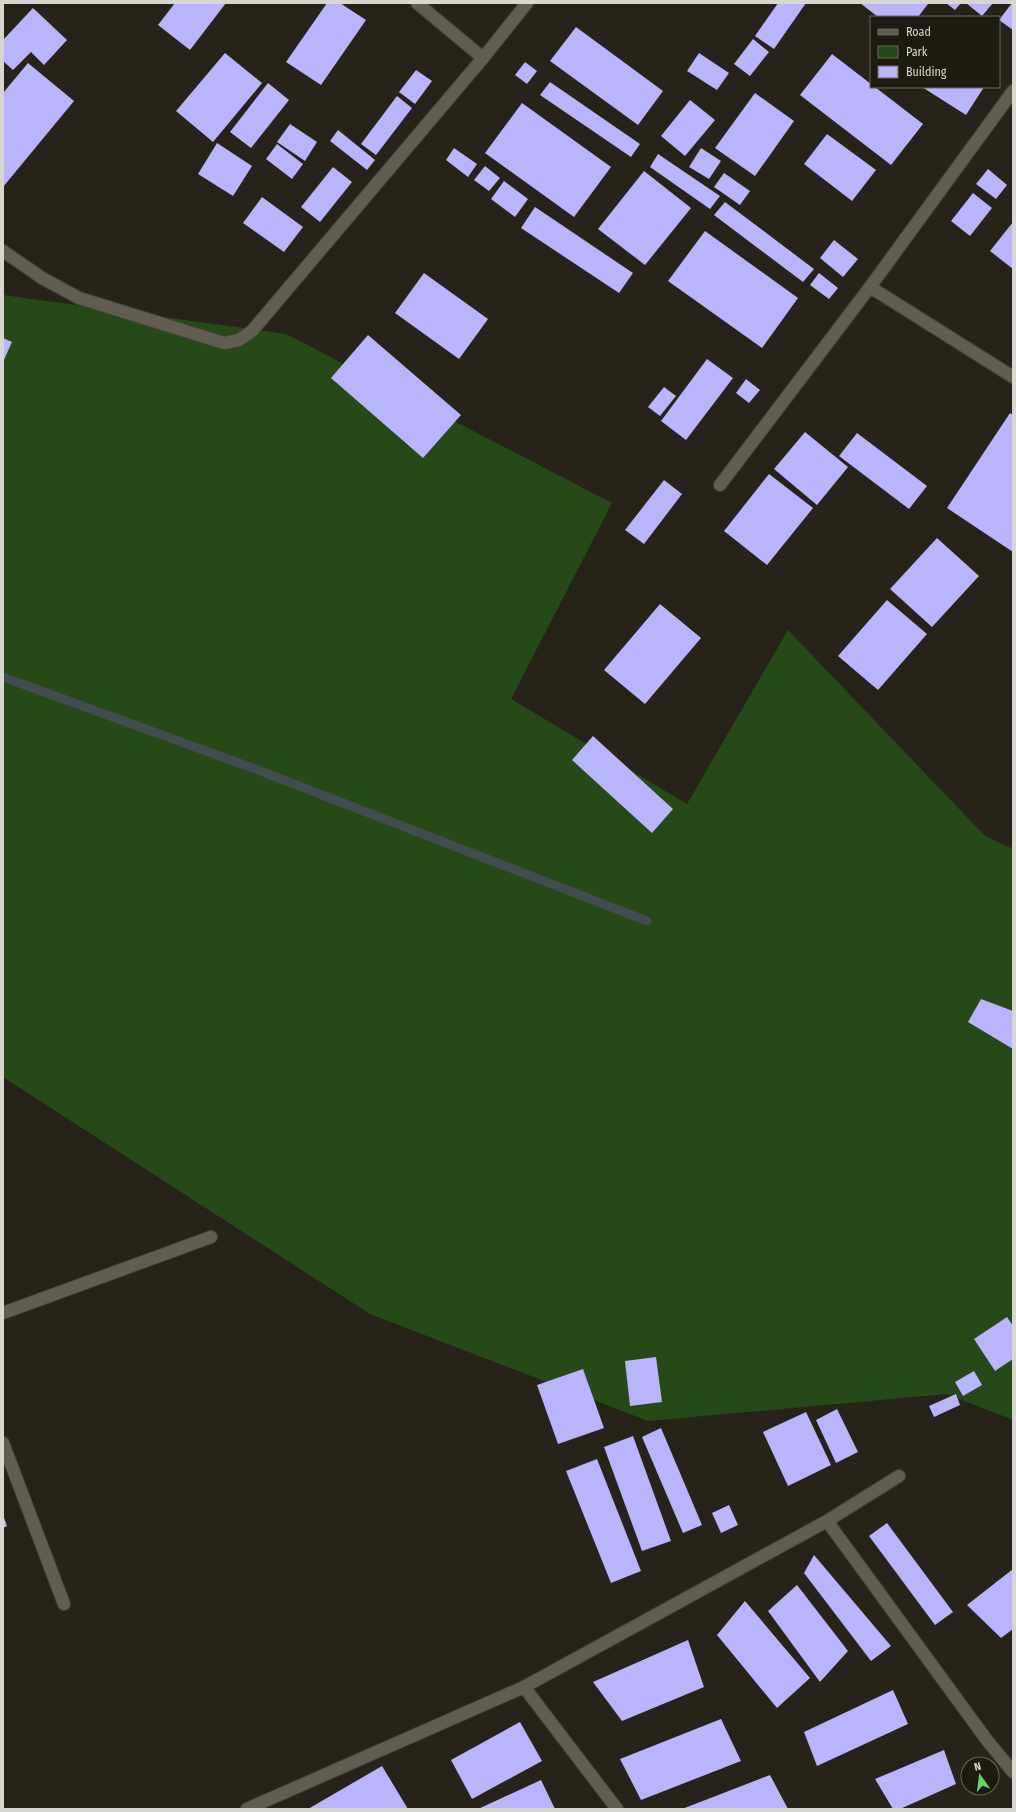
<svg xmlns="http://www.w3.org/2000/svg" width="1016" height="1812" font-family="'Fira Sans Condensed',sans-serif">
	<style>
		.green { fill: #264a17 }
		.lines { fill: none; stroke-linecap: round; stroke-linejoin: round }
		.stream { stroke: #424b4d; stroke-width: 9 }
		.building { fill: #b9b4fb }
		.minor-casing { stroke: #44413a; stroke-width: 14 }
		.minor { stroke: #615d52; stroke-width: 12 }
	</style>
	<rect width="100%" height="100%" fill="#27231a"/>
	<polygon class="green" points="3,295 286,334 612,503 511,699 687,804 788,630 985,836 1013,849 1013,1420 947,1394 648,1421 370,1314 3,1077"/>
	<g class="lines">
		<polyline class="stream" points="3,677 258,770 647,921"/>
	</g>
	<g class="building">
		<polygon points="175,3 226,3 190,50 158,25"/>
		<polygon points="327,3 340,3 366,20 321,85 286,62"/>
		<polygon points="778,3 806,3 774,49 755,36"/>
		<polygon points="860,3 927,3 928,4 918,17 878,17"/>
		<polygon points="946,3 961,3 955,10"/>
		<polygon points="966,3 993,3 982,16"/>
		<polygon points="1012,3 1013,3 1013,30 999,20"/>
		<polygon points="33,8 67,40 44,65 31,52 13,70 3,61 3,40"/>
		<polygon points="576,27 663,91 638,125 550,61"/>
		<polygon points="753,39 769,52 750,76 734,64"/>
		<polygon points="225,53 262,83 213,142 176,111"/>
		<polygon points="699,53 729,73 717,90 687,71"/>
		<polygon points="832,54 871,84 871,87 875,87 923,124 891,165 800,95"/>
		<polygon points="525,62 537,71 527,84 515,75"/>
		<polygon points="28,63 74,101 3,187 3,93"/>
		<polygon points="416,70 432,81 415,104 399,92"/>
		<polygon points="550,82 640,144 631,157 540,95"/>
		<polygon points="268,83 289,100 251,148 230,132"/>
		<polygon points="922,87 984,87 966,115"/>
		<polygon points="755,93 794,121 755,176 715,148"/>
		<polygon points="397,96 412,108 376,155 361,144"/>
		<polygon points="690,100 715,120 685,156 661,136"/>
		<polygon points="522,103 611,167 574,217 485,153"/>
		<polygon points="290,124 317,142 305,161 277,142"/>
		<polygon points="338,130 375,160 367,170 330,141"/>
		<polygon points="827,134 876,170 852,201 804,164"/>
		<polygon points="217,143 252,166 233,196 198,174"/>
		<polygon points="277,144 303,164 292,179 266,159"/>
		<polygon points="454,148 477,164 468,177 446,160"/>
		<polygon points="701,148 721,161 709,179 689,167"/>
		<polygon points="658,154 720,196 710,209 650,167"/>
		<polygon points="485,166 500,178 489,191 474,180"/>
		<polygon points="333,167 352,182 320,222 301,207"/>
		<polygon points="988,169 1007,185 996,199 976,184"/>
		<polygon points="644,171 691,208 645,265 598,229"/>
		<polygon points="724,173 750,191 740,205 714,187"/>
		<polygon points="504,181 528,199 515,217 491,199"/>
		<polygon points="973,193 992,208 970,236 951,221"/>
		<polygon points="262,197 303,227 284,252 243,223"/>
		<polygon points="725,202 814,269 803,282 714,215"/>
		<polygon points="535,207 633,273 619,293 521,228"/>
		<polygon points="1013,222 1013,269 990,251"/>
		<polygon points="705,231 798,298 762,348 668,281"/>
		<polygon points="834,240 858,259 843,277 820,258"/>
		<polygon points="424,273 488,319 459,359 395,313"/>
		<polygon points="819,273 838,288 829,299 810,285"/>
		<polygon points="368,335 461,415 423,458 331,378"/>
		<polygon points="3,338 12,342 3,362"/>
		<polygon points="707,359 733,378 686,440 661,421"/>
		<polygon points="746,379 760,390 749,403 736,393"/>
		<polygon points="664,387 676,396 660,416 648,407"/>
		<polygon points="1010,413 1013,415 1013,552 947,508"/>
		<polygon points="805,432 848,467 817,505 774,469"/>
		<polygon points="857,433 927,486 909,509 839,456"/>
		<polygon points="769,474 813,508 767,565 724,531"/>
		<polygon points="664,480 682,494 644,544 625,530"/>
		<polygon points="937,538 979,576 932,627 890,589"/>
		<polygon points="887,600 927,634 878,690 838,656"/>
		<polygon points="660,604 701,638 645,704 604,670"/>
		<polygon points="593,736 673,809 652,833 572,760"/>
		<polygon points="981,999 1013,1011 1013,1049 968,1022"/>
		<polygon points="1007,1317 1013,1326 1013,1359 995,1371 974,1339"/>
		<polygon points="656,1357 662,1402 630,1406 625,1361"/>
		<polygon points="583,1369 604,1428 558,1444 537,1385"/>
		<polygon points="974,1371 982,1385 963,1396 955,1382"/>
		<polygon points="956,1394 960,1405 934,1417 929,1406"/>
		<polygon points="837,1409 858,1452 836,1463 816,1420"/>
		<polygon points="806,1412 831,1465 788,1486 763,1432"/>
		<polygon points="661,1428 702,1525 683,1533 642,1437"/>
		<polygon points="633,1436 671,1541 642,1551 604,1447"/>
		<polygon points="597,1459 641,1571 611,1583 566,1471"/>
		<polygon points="729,1505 738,1525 721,1533 712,1513"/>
		<polygon points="3,1515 7,1526 3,1528"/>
		<polygon points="887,1523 953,1612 935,1625 869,1536"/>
		<polygon points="814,1555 891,1646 871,1661 804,1573"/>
		<polygon points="1013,1569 1013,1629 1001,1638 967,1605"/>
		<polygon points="797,1585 848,1651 820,1682 768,1611"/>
		<polygon points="745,1601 810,1678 777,1708 717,1635"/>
		<polygon points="688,1640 704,1687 622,1721 593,1682"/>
		<polygon points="893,1690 908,1724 817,1766 804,1732"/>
		<polygon points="721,1719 741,1761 641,1800 620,1759"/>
		<polygon points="520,1722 542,1761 472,1799 451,1760"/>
		<polygon points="944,1750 956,1784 900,1809 893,1809 875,1779"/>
		<polygon points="382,1766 408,1809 308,1809"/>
		<polygon points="770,1775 788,1809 682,1809"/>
		<polygon points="541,1780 555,1809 478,1809"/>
	</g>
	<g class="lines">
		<g class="minor-casing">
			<g id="minor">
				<polyline points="417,3 483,58"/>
				<polyline points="3,251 42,278 79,298 224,343 239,340 252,331 483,58 527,3"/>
				<polyline points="870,287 1013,377"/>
				<polyline points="720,485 870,287 1013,91"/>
				<polyline points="3,1313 211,1237"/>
				<polyline points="3,1443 64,1604"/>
				<polyline points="827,1521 986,1739 1013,1772"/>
				<polyline points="524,1687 617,1809"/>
				<polyline points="247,1809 524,1687 827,1521 899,1476"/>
			</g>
		</g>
		<use href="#minor" class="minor"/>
	</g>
	<rect width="1016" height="1812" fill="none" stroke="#d8d6d0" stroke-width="8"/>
	<rect x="870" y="16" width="130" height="72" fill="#1d1a11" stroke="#68655d"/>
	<rect x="878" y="29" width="20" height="6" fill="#615d52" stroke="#68655d"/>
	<text x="906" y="36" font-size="12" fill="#d8d6d0">Road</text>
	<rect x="878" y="46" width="20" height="12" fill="#264a17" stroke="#68655d"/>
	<text x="906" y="56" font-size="12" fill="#d8d6d0">Park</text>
	<rect x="878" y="66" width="20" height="12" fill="#b9b4fb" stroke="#68655d"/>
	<text x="906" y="76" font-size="12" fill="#d8d6d0">Building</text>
	<g transform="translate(980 1776) rotate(346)"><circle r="19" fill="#1d1a11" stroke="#68655d"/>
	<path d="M0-3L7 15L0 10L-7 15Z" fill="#6bd363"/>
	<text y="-6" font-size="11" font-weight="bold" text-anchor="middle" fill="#d8d6d0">N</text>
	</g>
</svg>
